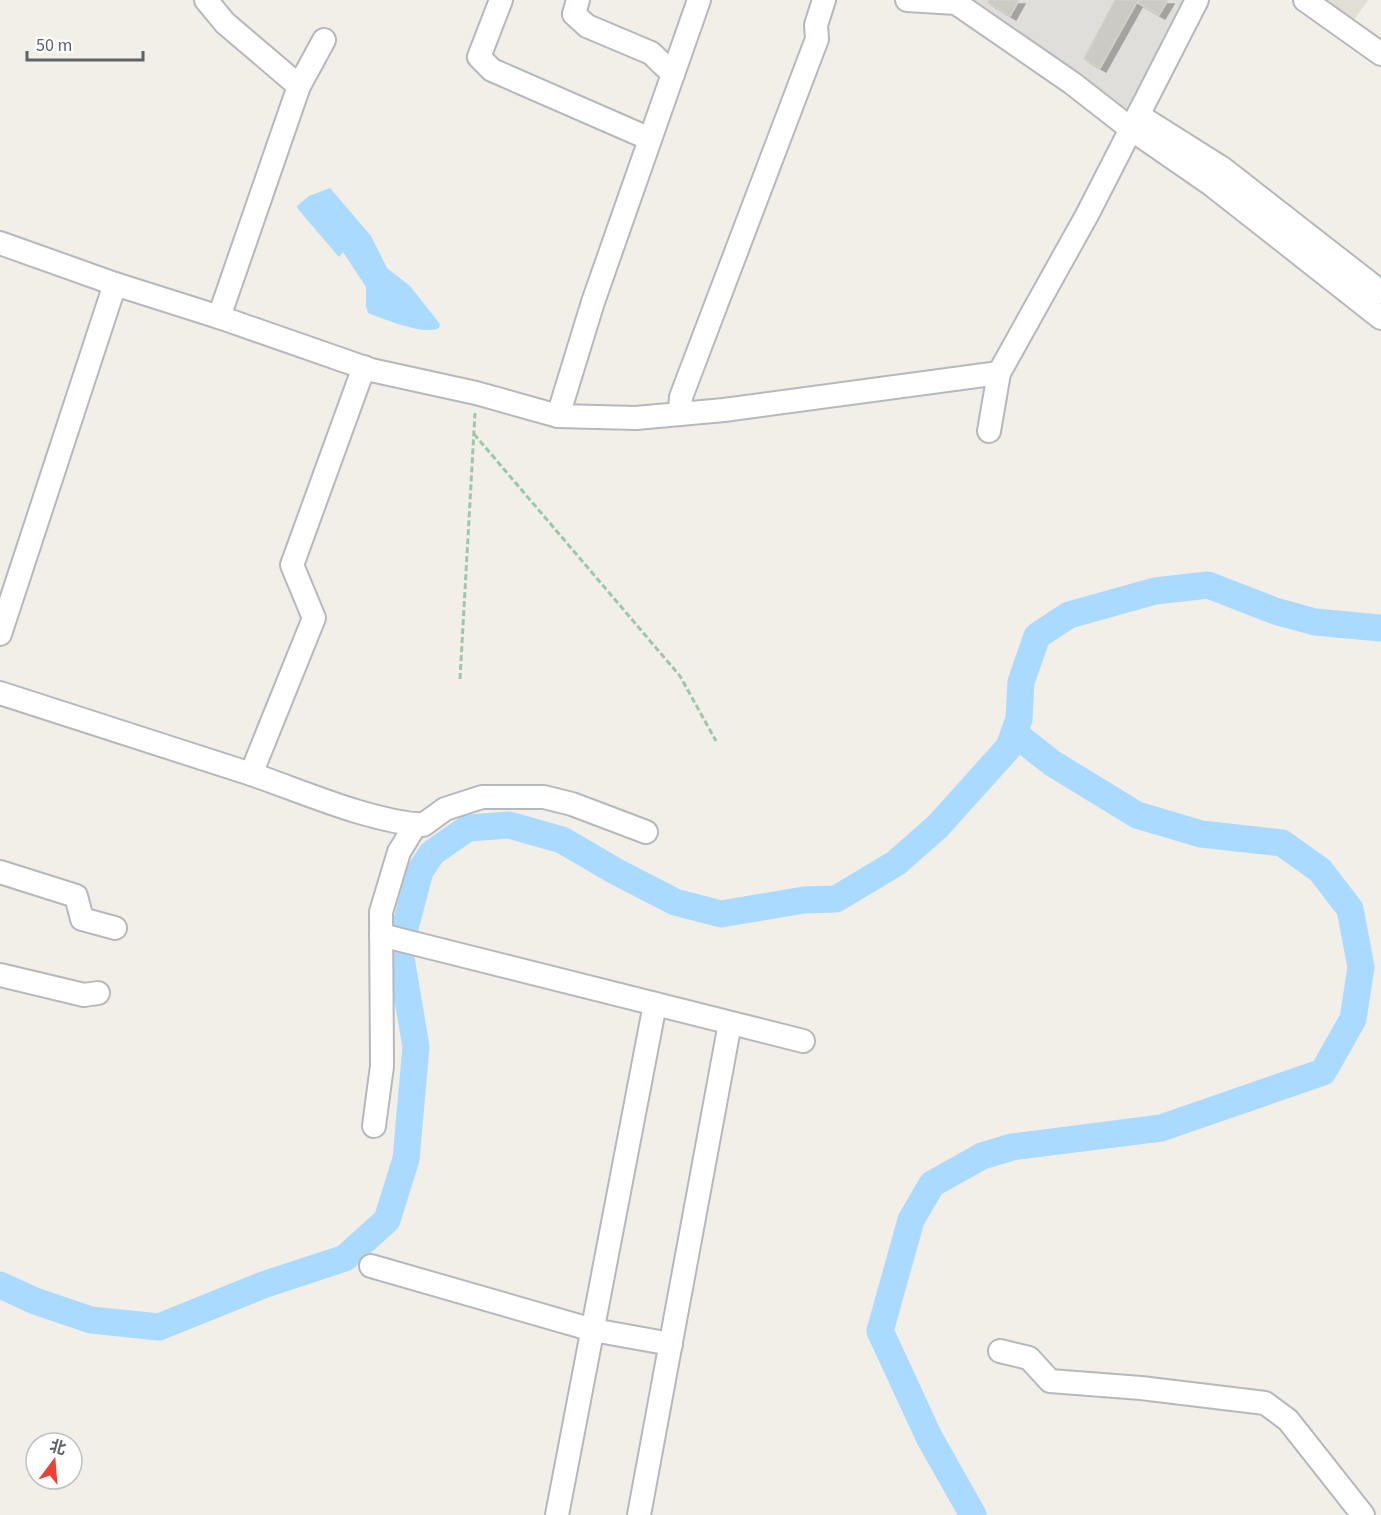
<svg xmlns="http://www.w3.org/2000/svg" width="1381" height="1515" font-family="'Source Sans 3','Noto Sans SC',sans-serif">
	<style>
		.industrial { fill: #e0deda }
		.education { fill: #e1ded6 }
		.water { fill: #aadaff }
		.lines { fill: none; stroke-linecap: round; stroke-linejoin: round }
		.river { stroke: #aadaff; stroke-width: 27 }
		.building { fill: #cccac5; stroke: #d6d1c6; stroke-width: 1.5; filter: url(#shadow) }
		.minor-casing { stroke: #b5b8bc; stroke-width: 26 }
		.path { stroke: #9cc7a9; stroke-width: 3; stroke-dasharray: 6 3; stroke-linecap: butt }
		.minor { stroke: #fff; stroke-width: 22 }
	</style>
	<defs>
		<filter id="shadow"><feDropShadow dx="6" dy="4" stdDeviation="0" flood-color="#0004"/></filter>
	</defs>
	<rect width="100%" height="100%" fill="#f1efe8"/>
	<polygon class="industrial" points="973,0 1197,0 1131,129 967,11"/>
	<polygon class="education" points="1311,0 1368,0 1349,27"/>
	<path class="water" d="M330 188 371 236 387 268 410 286 440 324 439 328C423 336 385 319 368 313L366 306V287L343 252 339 257 298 209 297 206 309 196Z"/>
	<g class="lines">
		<g class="river">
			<polyline points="0,1285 35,1301 91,1320 159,1327 263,1285 345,1258 387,1220 406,1159 416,1047 401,958 405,928 420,871 432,853 468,828 509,825 562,840 615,871 675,902 721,914 804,900 836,899 896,863 938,826 1009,747 1019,719 1021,682 1037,636 1069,615 1155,591 1208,585 1275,611 1315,622 1381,628"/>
			<polyline points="973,1515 929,1437 880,1331 911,1220 932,1184 982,1156 1012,1147 1161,1128 1323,1072 1353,1019 1361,967 1350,909 1320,870 1282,843 1201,834 1137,815 1052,763 1014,733"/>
		</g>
	</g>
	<g class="building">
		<polygon points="989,0 1019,0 1010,16 988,3"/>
		<polygon points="1115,0 1138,0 1100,68 1084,59"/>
		<polygon points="1140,0 1168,0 1159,15 1138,3"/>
	</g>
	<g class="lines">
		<g class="minor-casing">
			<g id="minor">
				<polyline points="206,0 225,23 299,86"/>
				<polyline points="501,0 479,57 492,70 650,139"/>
				<polyline points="578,0 574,14 587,26 651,53 673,74"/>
				<polyline points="907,0 956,3 1072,83 1131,129 1212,185 1381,318"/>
				<polyline points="1305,0 1381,54"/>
				<polyline points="1138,115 1222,168 1381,292"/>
				<polyline points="0,243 115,284 219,317 371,370 476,393 558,416 636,418 724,410 999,373"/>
				<polyline points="219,317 299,86 324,40"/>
				<polyline points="680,414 681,397 817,39 816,25 824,0"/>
				<polyline points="558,416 593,302 699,0"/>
				<polyline points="989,431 999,373 1087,215 1197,0"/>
				<polyline points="0,634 115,284"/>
				<polyline points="0,693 251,774 314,618 292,565 364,367"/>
				<path d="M251 774C304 792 368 821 423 825L445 809 482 797H544L572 804 646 832"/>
				<polyline points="0,872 76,896 82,919 115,928"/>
				<polyline points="381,935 803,1041"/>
				<polyline points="0,975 84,995 98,993"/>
				<polyline points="374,1126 382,1066 381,912 399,852 416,824"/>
				<polyline points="371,1266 593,1330 671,1344"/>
				<polyline points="1000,1351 1029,1358 1050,1381 1141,1388 1265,1403 1288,1420 1363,1515"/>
				<polyline points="557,1515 655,1004"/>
				<polyline points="639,1515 730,1023"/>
			</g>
		</g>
		<g class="path">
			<polyline points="474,434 680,676 716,741"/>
			<polyline points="460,679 475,413"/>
		</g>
		<use href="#minor" class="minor"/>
	</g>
	<g transform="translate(54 1461) rotate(16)"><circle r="28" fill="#ffffff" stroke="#bfc1c3" stroke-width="1.5"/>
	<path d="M0-4.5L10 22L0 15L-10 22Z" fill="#ea4335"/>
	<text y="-9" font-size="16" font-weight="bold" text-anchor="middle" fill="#5f6368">北</text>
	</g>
	<path d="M27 51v9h116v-9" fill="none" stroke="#5f6368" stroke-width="3"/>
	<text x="36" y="51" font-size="18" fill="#5f6368" stroke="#ffffff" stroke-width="4.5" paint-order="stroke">50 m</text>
</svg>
